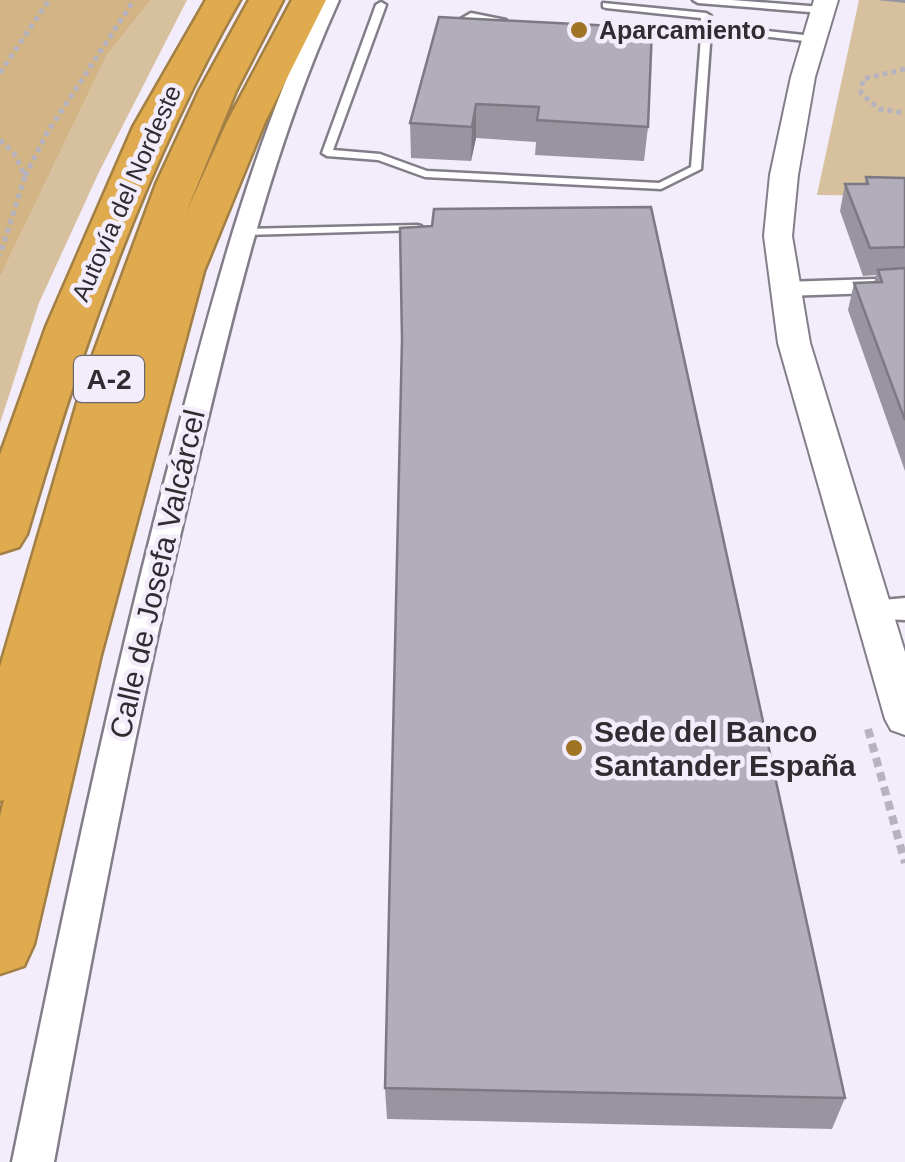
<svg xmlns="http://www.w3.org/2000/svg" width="905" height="1162" font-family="Helvetica,sans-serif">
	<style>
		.green { fill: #d6c09e }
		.forest { fill: #d2b485 }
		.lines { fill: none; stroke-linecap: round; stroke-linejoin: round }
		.service-casing { stroke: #827d89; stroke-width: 5 }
		.minor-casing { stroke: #827d89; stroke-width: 5 }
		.tertiary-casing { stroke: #827d89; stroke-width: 4 }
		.motorway-casing { stroke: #a27f44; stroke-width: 5 }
		.path-far1 { stroke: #b7b3be; stroke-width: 5; stroke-dasharray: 5 4; stroke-linecap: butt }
		.path { stroke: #b7b3be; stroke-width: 8; stroke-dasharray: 9 6; stroke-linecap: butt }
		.service { fill: #fff; fill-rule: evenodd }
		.minor { fill: #fff; fill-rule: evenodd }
		.tertiary { fill: #fff; fill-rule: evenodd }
		.motorway { fill: #e0ab4e; fill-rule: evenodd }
		.wall { fill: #9995a0 }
		.shaded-wall { fill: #7d7982 }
		.building { fill: #b2adba; stroke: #7d7982; stroke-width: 2.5 }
		.poi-dot { fill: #9f7424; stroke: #f3edfb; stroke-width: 4 }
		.labels { text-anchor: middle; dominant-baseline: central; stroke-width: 9; stroke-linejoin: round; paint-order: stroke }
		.far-poi-label { font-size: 25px; font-weight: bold; fill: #2f2d32; stroke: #f3edfb; text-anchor: start }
		.far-street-label { font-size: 25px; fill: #2f2d32; stroke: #f3edfb }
		.shield { fill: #f3edfb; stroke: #6a676e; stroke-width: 2.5 }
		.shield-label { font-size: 28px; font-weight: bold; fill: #2f2d32 }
		.street-label { font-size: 30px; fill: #2f2d32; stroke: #f3edfb }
		.poi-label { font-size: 30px; font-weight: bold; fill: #2f2d32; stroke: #f3edfb; text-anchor: start }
	</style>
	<rect width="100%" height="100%" fill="#f3edfb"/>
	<g class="green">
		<polygon points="151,0 187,0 99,172 39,303 0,423 0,277 107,55"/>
		<polygon points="859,0 905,0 905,196 817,195"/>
	</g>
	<polygon class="forest" points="0,0 151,0 107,55 0,277"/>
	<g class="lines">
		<g class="service-casing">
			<g id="service">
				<polygon points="693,0 732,0 822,7 827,10 822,13 698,3"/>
				<polygon points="381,2 386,5 333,150 380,154 427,171 659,183 691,167 701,37 635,34 630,31 635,28 701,31 701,18 606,8 603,7 603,3 706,13 711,16 711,25 813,36 818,39 813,42 711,30 701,169 661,189 425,177 378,160 327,156 322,153 376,5"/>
				<path d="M471 13 506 20 508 29 487 39 461 36 452 24ZM472 19 498 24V28L486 33 467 31 462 25Z"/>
				<polygon points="417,225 421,226 421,230 244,235 238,232 244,229"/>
			</g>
		</g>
		<g class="minor-casing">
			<g id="minor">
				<path d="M321 0H339C273 146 236 300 199 456 142 690 97 926 54 1162H12C60 927 109 692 170 460 211 303 251 147 321 0Z"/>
				<polygon points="905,278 905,292 784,296 772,289 784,282"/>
				<polygon points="905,598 905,620 861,618 857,610 861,602"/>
			</g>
		</g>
		<g class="tertiary-casing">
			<polygon id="tertiary" points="814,0 838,0 815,77 798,175 792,236 810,343 905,652 905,735 891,730 885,719 778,343 764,236 770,175 791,77"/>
		</g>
		<g class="motorway-casing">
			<g id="motorway">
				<path d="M206 0H240C143 169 82 348 27 534L19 547 0 553V455L46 327 133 127Z"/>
				<polygon points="249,0 283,0 236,91 185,215 227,122 292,0 326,0 265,122 204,271 101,655 34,944 24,966 0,974 0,816 4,800 0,801 0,667 84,379 156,184 199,91"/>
			</g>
		</g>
		<g class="path-far1">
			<polyline points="905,69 863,79 861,93 879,109 905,113"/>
			<polyline points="0,73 49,0"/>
			<polyline points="0,140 14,153 25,176 0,255"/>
			<polyline points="25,176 47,133 134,0"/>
		</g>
		<polyline class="path" points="868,729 905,863"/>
		<use href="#service" class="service"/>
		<use href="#minor" class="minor"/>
		<use href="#tertiary" class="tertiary"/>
		<use href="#motorway" class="motorway"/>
	</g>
	<g class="wall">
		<polygon points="877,0 905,0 905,3"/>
		<polygon points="439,17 648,127 644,161 535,155 536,142 476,138 471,161 411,158 410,123"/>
		<polygon points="866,177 905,178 905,471 848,310 854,283 874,282 876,275 863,276 840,211 845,184 865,184"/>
		<polygon points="402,339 845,1098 832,1129 387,1119 385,1088"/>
	</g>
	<polygon class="shaded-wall" points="476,104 476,138 471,161 472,127"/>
	<g class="building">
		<polygon points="439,17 652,28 648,127 537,120 539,107 476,104 472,127 410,123"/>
		<polygon points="866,177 905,178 905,247 870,248 845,184 868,184"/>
		<polygon points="651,207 845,1098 385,1088 402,339 400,228 432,226 434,209"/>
		<polygon points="905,268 905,420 854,283 882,282 878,270"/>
	</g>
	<g class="poi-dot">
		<circle cx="579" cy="30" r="10"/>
		<circle cx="574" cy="748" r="10"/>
	</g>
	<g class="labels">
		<g class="far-poi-label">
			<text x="599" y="30">Aparcamiento</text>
		</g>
		<g class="far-street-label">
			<text transform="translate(126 193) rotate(-66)">Autovía del Nordeste</text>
		</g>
		<rect class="shield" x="74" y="356" width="70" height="46" rx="8"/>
		<g class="shield-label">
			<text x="109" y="379">A-2</text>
		</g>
		<g class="street-label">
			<text transform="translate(157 574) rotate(-77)">Calle de Josefa Valcárcel</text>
		</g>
		<g class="poi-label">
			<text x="594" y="731">Sede del Banco<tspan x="594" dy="34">Santander España</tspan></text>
		</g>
	</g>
</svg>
